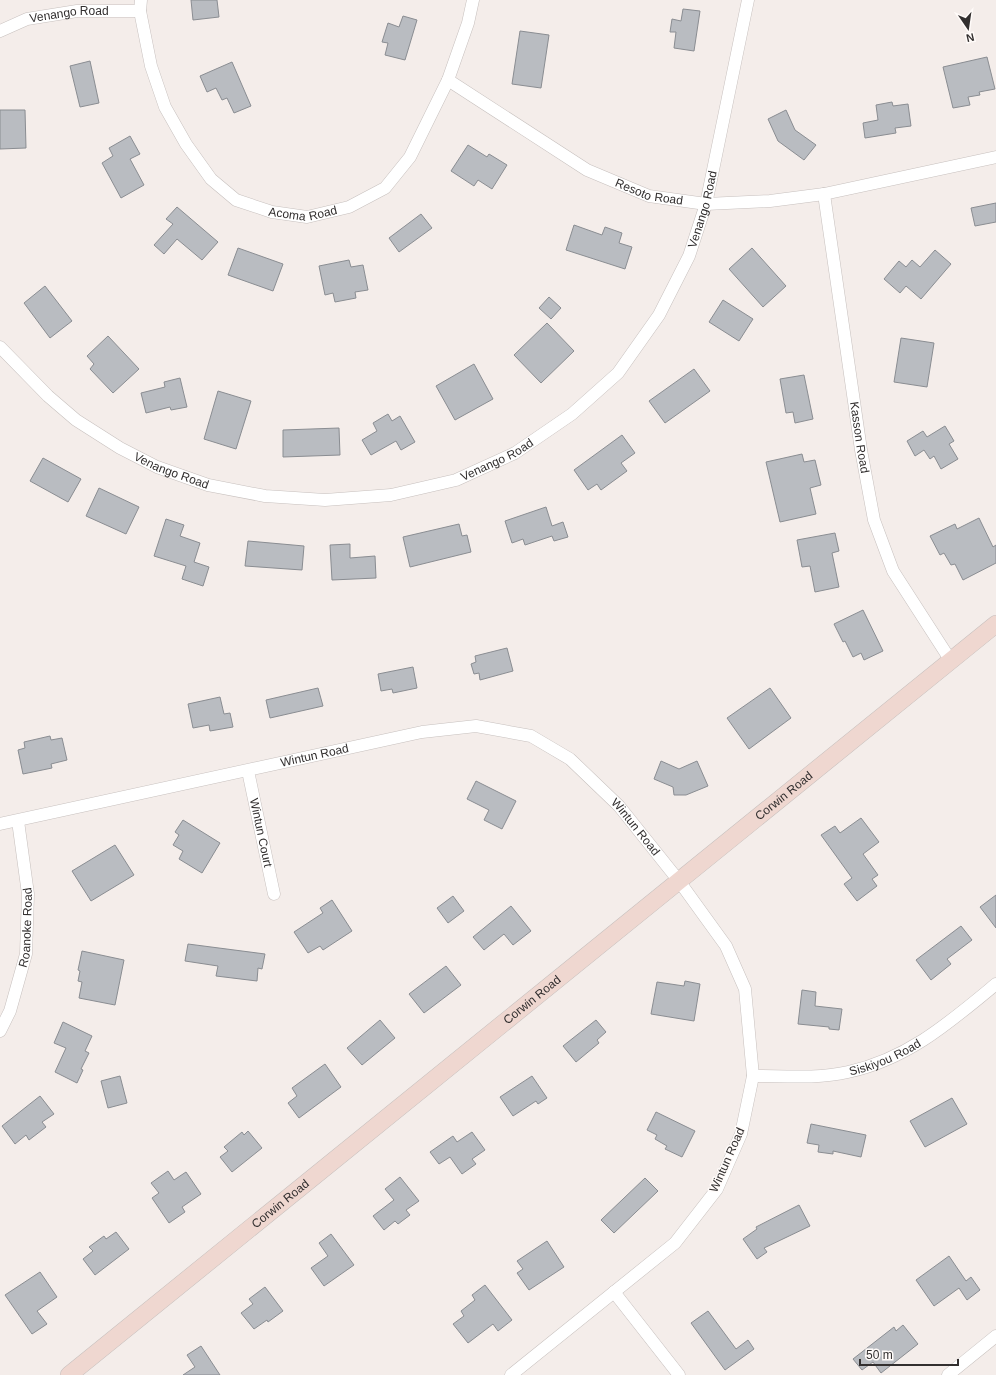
<svg xmlns="http://www.w3.org/2000/svg" width="996" height="1375" font-family="Helvetica,sans-serif">
	<style>
		.building { fill: #b9bcc1; stroke: #8a8d92 }
		.lines { fill: none; stroke-linecap: round; stroke-linejoin: round }
		.street-casing { stroke: #c7c0be; stroke-width: 13 }
		.secondary-casing { stroke: #c7c0be; stroke-width: 18 }
		.street { stroke: #fff; stroke-width: 12 }
		.secondary { stroke: #efd7d0; stroke-width: 17 }
		.labels { text-anchor: middle; dominant-baseline: central; stroke-width: 3; stroke-linejoin: round; paint-order: stroke }
		.street-label { font-size: 12px; fill: #322f2f; stroke: #fffbf9 }
	</style>
	<rect width="100%" height="100%" fill="#f4edea"/>
	<g class="building">
		<polygon points="191,0 217,0 219,17 193,20"/>
		<polygon points="683,9 700,11 694,51 674,48 676,32 670,32 672,19 681,21"/>
		<polygon points="403,16 417,20 405,60 385,55 388,43 382,42 388,23 399,27"/>
		<polygon points="520,31 549,35 541,88 512,84"/>
		<polygon points="987,57 995,89 979,92 980,95 968,97 970,105 953,108 943,67"/>
		<polygon points="90,61 99,103 80,107 70,66"/>
		<polygon points="232,62 251,106 234,113 227,98 222,100 216,88 207,92 200,76"/>
		<polygon points="892,102 893,106 908,104 911,126 895,128 896,133 865,138 863,123 878,120 876,105"/>
		<polygon points="0,110 25,110 26,148 0,149"/>
		<polygon points="786,110 795,130 816,145 804,160 778,141 768,119"/>
		<polygon points="130,136 140,154 130,159 144,185 121,198 102,163 113,156 109,148"/>
		<polygon points="468,145 487,157 489,154 507,165 492,189 478,180 474,186 451,171"/>
		<polygon points="996,203 996,222 975,226 971,208"/>
		<polygon points="177,207 218,242 202,260 177,239 164,254 154,245 173,224 166,219"/>
		<polygon points="421,214 432,228 399,252 389,238"/>
		<polygon points="574,225 602,235 605,227 622,233 619,243 632,247 625,269 566,250"/>
		<polygon points="238,248 283,264 273,291 228,275"/>
		<polygon points="752,248 786,286 763,307 729,269"/>
		<polygon points="935,250 951,264 921,299 906,286 900,293 884,279 899,261 906,267 912,260 920,267"/>
		<polygon points="349,260 351,267 363,265 368,290 355,292 356,298 335,302 333,293 325,295 319,266"/>
		<polygon points="45,286 72,321 50,338 24,303"/>
		<polygon points="549,297 561,308 551,319 539,308"/>
		<polygon points="723,300 753,319 739,341 709,322"/>
		<polygon points="547,323 574,351 541,383 514,355"/>
		<polygon points="108,336 139,369 113,393 90,369 94,364 87,356"/>
		<polygon points="901,338 934,343 927,387 894,382"/>
		<polygon points="474,364 493,399 455,420 436,386"/>
		<polygon points="694,369 710,391 665,423 649,401"/>
		<polygon points="804,375 813,419 795,423 793,412 786,413 780,379"/>
		<polygon points="180,378 187,407 171,410 170,407 146,413 141,393 165,387 164,382"/>
		<polygon points="218,391 251,401 236,449 204,439"/>
		<polygon points="388,414 392,421 400,416 415,442 401,450 396,441 371,455 362,440 377,431 373,423"/>
		<polygon points="945,426 954,441 949,444 958,459 941,469 934,456 930,459 924,450 915,456 907,441 923,431 927,437"/>
		<polygon points="339,428 340,455 283,457 283,430"/>
		<polygon points="622,435 635,453 621,463 627,471 601,490 597,484 588,490 574,470"/>
		<polygon points="802,454 804,462 815,460 821,485 810,488 816,514 780,522 766,462"/>
		<polygon points="43,458 81,479 68,502 30,481"/>
		<polygon points="99,488 139,507 126,534 86,516"/>
		<polygon points="546,507 552,526 563,522 568,537 554,541 552,536 525,545 523,539 512,543 505,521"/>
		<polygon points="979,518 993,547 996,545 996,563 963,580 955,564 951,565 944,553 940,555 930,536 955,524 957,529"/>
		<polygon points="166,519 184,525 180,536 200,543 194,562 209,567 203,586 182,579 186,566 154,556"/>
		<polygon points="459,524 462,536 467,535 471,552 410,567 403,537"/>
		<polygon points="835,533 839,551 832,553 839,587 815,592 810,566 802,567 797,540"/>
		<polygon points="248,541 304,546 302,570 245,566"/>
		<polygon points="350,544 350,558 375,556 376,578 332,580 330,545"/>
		<polygon points="863,610 883,651 864,660 861,653 853,657 845,641 843,642 834,624"/>
		<polygon points="507,648 513,671 480,680 479,673 474,674 471,664 476,662 475,656"/>
		<polygon points="413,667 417,688 393,693 392,689 381,691 378,674"/>
		<polygon points="318,688 323,706 270,718 266,700"/>
		<polygon points="770,688 791,718 749,749 727,718"/>
		<polygon points="220,697 224,714 230,713 233,727 210,731 209,725 193,728 188,704"/>
		<polygon points="50,736 51,740 62,738 67,760 51,764 52,768 23,774 18,750 25,748 24,742"/>
		<polygon points="661,761 679,769 697,761 708,786 686,795 674,795 673,787 654,779"/>
		<polygon points="476,781 516,801 502,829 484,820 489,810 467,799"/>
		<polygon points="861,818 879,842 863,854 878,875 872,879 877,886 857,901 844,884 852,878 821,835 835,826 840,833"/>
		<polygon points="183,820 220,843 202,873 179,859 183,851 173,845 179,835 175,832"/>
		<polygon points="115,845 134,875 91,901 72,871"/>
		<polygon points="996,895 996,928 980,907"/>
		<polygon points="453,896 464,911 448,923 437,908"/>
		<polygon points="332,900 352,931 323,950 320,946 308,953 294,932 323,913 320,908"/>
		<polygon points="511,906 531,931 513,945 504,934 484,950 473,937"/>
		<polygon points="961,926 972,940 947,959 951,964 931,980 916,960"/>
		<polygon points="188,944 265,954 262,969 258,968 257,981 216,976 218,966 185,961"/>
		<polygon points="82,951 124,960 115,1005 79,998 82,982 78,981 80,971 78,970"/>
		<polygon points="446,966 461,985 424,1013 409,994"/>
		<polygon points="685,981 700,984 694,1021 651,1014 657,982 684,986"/>
		<polygon points="802,990 816,992 815,1006 842,1009 839,1030 829,1029 829,1027 798,1024"/>
		<polygon points="380,1020 395,1038 362,1065 347,1048"/>
		<polygon points="596,1020 606,1032 597,1040 599,1043 576,1062 563,1046"/>
		<polygon points="63,1022 92,1036 85,1051 89,1053 81,1069 83,1070 77,1083 55,1072 66,1048 54,1043"/>
		<polygon points="325,1064 341,1087 299,1118 288,1103 297,1096 292,1088"/>
		<polygon points="120,1076 127,1103 108,1108 101,1081"/>
		<polygon points="532,1076 547,1098 538,1104 536,1101 513,1116 500,1097"/>
		<polygon points="40,1096 54,1114 42,1122 46,1127 29,1140 26,1135 15,1144 2,1126"/>
		<polygon points="952,1098 967,1124 925,1147 910,1121"/>
		<polygon points="656,1112 695,1131 682,1157 665,1149 667,1146 655,1139 657,1135 647,1130"/>
		<polygon points="811,1124 866,1135 861,1157 833,1151 833,1154 818,1152 819,1145 807,1143"/>
		<polygon points="248,1131 262,1148 232,1172 220,1157 228,1151 224,1147 242,1132 244,1135"/>
		<polygon points="472,1132 485,1150 472,1159 476,1164 462,1174 450,1157 439,1164 430,1152 453,1136 457,1142"/>
		<polygon points="168,1171 174,1180 186,1172 201,1194 182,1207 185,1212 169,1223 152,1198 159,1193 151,1183"/>
		<polygon points="400,1177 419,1201 406,1210 410,1215 398,1224 395,1221 384,1230 373,1216 394,1200 385,1189"/>
		<polygon points="645,1178 658,1191 614,1233 601,1220"/>
		<polygon points="799,1205 810,1226 764,1248 767,1252 757,1259 743,1239 757,1229 756,1227"/>
		<polygon points="116,1232 129,1249 95,1275 83,1259 93,1251 89,1247 104,1236 106,1239"/>
		<polygon points="331,1234 354,1265 324,1286 311,1268 328,1256 319,1243"/>
		<polygon points="547,1241 564,1267 529,1290 517,1273 523,1269 517,1261"/>
		<polygon points="949,1256 966,1281 971,1277 980,1290 967,1300 959,1288 934,1306 916,1280"/>
		<polygon points="40,1272 57,1297 37,1311 47,1324 32,1334 5,1295"/>
		<polygon points="485,1285 512,1320 498,1331 493,1324 468,1343 453,1324 464,1316 461,1311 475,1300 472,1295"/>
		<polygon points="265,1287 283,1311 268,1322 267,1320 254,1329 241,1313 253,1304 249,1299"/>
		<polygon points="708,1311 736,1349 748,1340 754,1349 725,1370 691,1323"/>
		<polygon points="903,1325 918,1344 881,1373 873,1362 862,1370 853,1359 894,1327 896,1331"/>
		<polygon points="201,1346 220,1375 183,1375 195,1367 187,1355"/>
	</g>
	<g class="lines">
		<g class="street-casing">
			<g id="street">
				<path id="s1" d="M141 0 140 11 151 66 165 107 186 144 211 179 236 200 272 212 307 217 349 207 385 188 410 157 448 80 468 23 473 0"/>
				<path id="s2" d="M0 31 27 19 77 11H140"/>
				<path id="s3" d="M448 80 587 170 649 196 706 204 770 201 824 194 996 157"/>
				<path id="s4" d="M824 194 861 450 874 520 893 571 951 661"/>
				<path id="s5" d="M0 347 48 396 76 420 120 448 157 467 208 485 265 496 325 500 391 495 456 480 515 453 572 414 618 373 659 315 689 256 706 204 748 0"/>
				<path id="s6" d="M248 771 274 894"/>
				<path id="s7" d="M0 824 422 732 476 726 531 736 570 759 619 806 679 881 726 946 745 989 753 1076 741 1134 717 1189 675 1243 511 1375"/>
				<path id="s8" d="M0 1031 10 1011 26 954 28 894 18 821"/>
				<path id="s9" d="M753 1076C784 1076 817 1079 848 1072 908 1059 950 1022 996 984"/>
				<polyline points="614,1292 679,1375"/>
				<polyline points="948,1375 996,1336"/>
			</g>
		</g>
		<g class="secondary-casing">
			<g id="secondary">
				<path id="s10" d="M69 1375 996 624"/>
			</g>
		</g>
		<use href="#street" class="street"/>
		<use href="#secondary" class="secondary"/>
	</g>
	<g class="labels">
		<g class="street-label">
			<text stroke="none"><textPath href="#s2" startOffset="72">Venango Road</textPath></text>
			<text stroke="none"><textPath href="#s3" startOffset="232">Resoto Road</textPath></text>
			<text stroke="none"><textPath href="#s1" startOffset="298">Acoma Road</textPath></text>
			<text stroke="none"><textPath href="#s5" startOffset="886">Venango Road</textPath></text>
			<text stroke="none"><textPath href="#s4" startOffset="246">Kasson Road</textPath></text>
			<text stroke="none"><textPath href="#s5" startOffset="550">Venango Road</textPath></text>
			<text stroke="none"><textPath href="#s5" startOffset="214">Venango Road</textPath></text>
			<text stroke="none"><textPath href="#s7" startOffset="322">Wintun Road</textPath></text>
			<text stroke="none"><textPath href="#s10" startOffset="920">Corwin Road</textPath></text>
			<text stroke="none"><textPath href="#s7" startOffset="682">Wintun Road</textPath></text>
			<text stroke="none"><textPath href="#s6" startOffset="63">Wintun Court</textPath></text>
			<text stroke="none"><textPath href="#s8" startOffset="108">Roanoke Road</textPath></text>
			<text stroke="none"><textPath href="#s10" startOffset="596">Corwin Road</textPath></text>
			<text stroke="none"><textPath href="#s9" startOffset="135">Siskiyou Road</textPath></text>
			<text transform="translate(727 1160) rotate(-66)">Wintun Road</text>
			<text stroke="none"><textPath href="#s10" startOffset="272">Corwin Road</textPath></text>
		</g>
	</g>
	<g transform="translate(968 28) rotate(167)" stroke="#fffbf9" stroke-width="3" paint-order="stroke">
	<path d="M0-3L7 15L0 10L-7 15Z" fill="#322f2f"/>
	<text y="-6" font-size="11" font-weight="bold" text-anchor="middle" fill="#322f2f">N</text>
	</g>
	<path d="M860 1359v6h98v-6" fill="none" stroke="#322f2f" stroke-width="2"/>
	<text x="866" y="1359" font-size="12" fill="#322f2f" stroke="#fffbf9" stroke-width="3" paint-order="stroke">50 m</text>
</svg>
